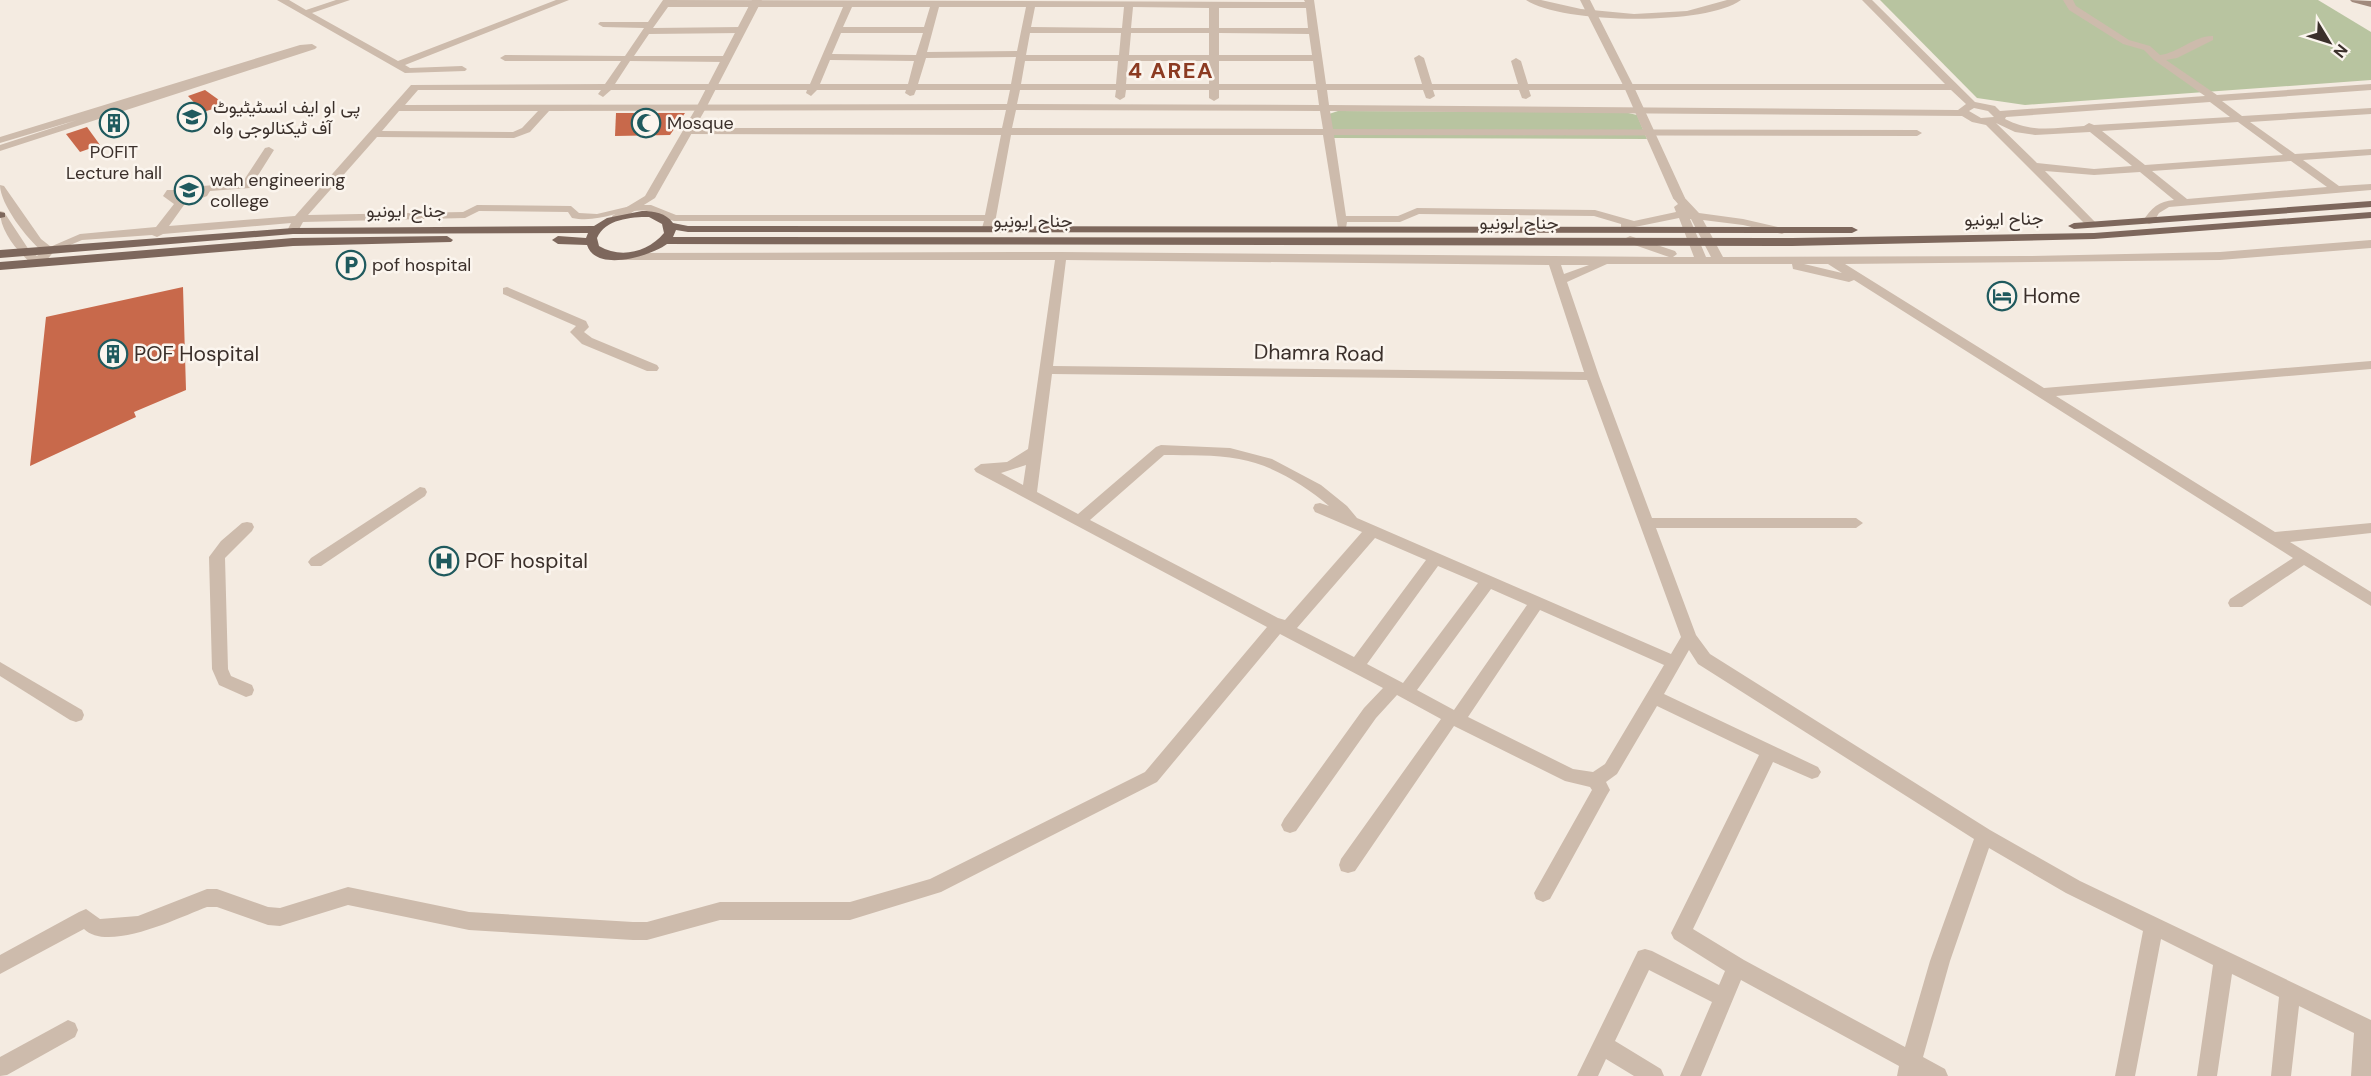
<svg xmlns="http://www.w3.org/2000/svg" width="2371" height="1076" font-family="'DM Sans',Vazirmatn,sans-serif">
	<style>
		.green { fill: #b8c4a0 }
		.building { fill: #c8694b }
		.lines { fill: none; stroke-linecap: round; stroke-linejoin: round }
		.minor { fill: #cdbbac; fill-rule: evenodd }
		.tertiary { fill: #cdbbac; fill-rule: evenodd }
		.secondary { fill: #a18a7d; fill-rule: evenodd }
		.primary { fill: #7d675c; fill-rule: evenodd }
		.labels { text-anchor: middle; dominant-baseline: central; stroke-width: 5; stroke-linejoin: round; paint-order: stroke }
		.far-poi-label { font-size: 18px; fill: #3b302b; stroke: #fbf5ee; text-anchor: start }
		.far-street-label { font-size: 18px; fill: #3b302b; stroke: #fbf5ee }
		.poi-label { font-size: 21px; fill: #3b302b; stroke: #fbf5ee; text-anchor: start }
		.street-label { font-size: 21px; fill: #3b302b; stroke: #fbf5ee }
		.far-district-label { font-size: 22px; font-weight: bold; letter-spacing: 1.5px; fill: #8c3b22; stroke: #fbf5ee }
	</style>
	<rect width="100%" height="100%" fill="#f4ebe1"/>
	<g class="green">
		<polygon points="1880,0 2318,0 2371,32 2371,80 2025,105 1977,98"/>
		<polygon points="1338,111 1624,112 1637,115 1647,139 1334,138 1329,114"/>
	</g>
	<g class="building">
		<polygon points="205,90 226,105 203,112 188,96"/>
		<polygon points="616,113 685,113 670,135 615,136"/>
		<polygon points="87,127 100,145 80,152 66,134"/>
		<polygon points="183,287 186,390 134,412 136,417 30,466 46,317"/>
	</g>
	<g class="lines">
		<g class="minor">
			<polygon points="277,0 289,0 306,10 336,0 350,0 312,13 398,61 556,0 569,0 405,65 410,68 462,66 467,69 465,71 405,73"/>
			<path d="M663 0 1305 2 1304 0H1314L1326 84H1422L1414 58 1419 55 1424 58 1432 84H1518L1511 61 1516 58 1521 61 1528 84H1945L1862 0H1872L1975 102 1995 106 2000 111 2205 96 2154 60 2144 50 2123 44 2069 10 2063 0H2073L2076 6 2129 40 2150 46 2160 55C2178 53 2196 35 2213 36V40L2177 58 2166 60 2217 95 2371 84V90L2222 101 2242 116 2371 108V114L2250 122 2295 154 2371 149V155L2303 160 2339 186 2371 184V190L2169 207 2159 213 2153 223 2149 224 2143 221C2151 208 2159 201 2174 200L2140 172 2094 175 2045 171 2096 223V227H2088L1986 125 1972 122 1962 116 1330 111 1333 129 1917 130 1922 133 1917 136 1334 135 1346 216H1398L1417 208 1595 210 1634 221 1676 212 1674 207 1678 204 1673 198 1679 195 1683 196 1699 213 1743 219 1786 229 1788 231 1782 234 1743 225 1703 220 1723 257 2030 256 2220 252 2371 240V248L2220 260 1845 264 2044 388 2371 361V369L2056 396 2275 532 2371 523V533L2290 542 2371 592V606L2304 565 2242 607H2230L2228 603 2230 599 2293 558 1854 280 1849 282 1793 269 1792 264H1607L1567 282 1599 376 1652 518H1856L1863 523 1856 528H1656L1696 635 1710 654 1990 830 2080 881 2371 1020V1076H2351L2354 1033 2299 1006 2291 1076H2271L2279 997 2232 974 2217 1076H2197L2213 965 2161 939 2135 1076H2115L2143 931 2066 893 1989 848 1950 961 1923 1057 1945 1069 1948 1076H1897L1899 1066 1741 980 1701 1076H1680L1712 1002 1649 970 1615 1041 1661 1069 1664 1076H1634L1606 1059 1598 1076H1577L1638 951 1645 949 1652 951 1719 985 1725 971 1674 939 1671 933 1759 755 1657 706 1617 774 1606 782 1610 790 1607 795 1550 899 1543 902 1536 899 1534 893 1592 790 1590 787 1565 781 1454 726 1355 871 1348 873 1341 871 1339 865 1341 859 1441 719 1397 695 1376 718 1296 831 1290 833 1284 831 1281 825 1284 819 1364 708 1383 688 1280 634 1157 782 941 892 850 920H720L647 940H633L469 930 348 905 280 926 268 925 217 907H207C180 917 108 953 84 929L0 974V955L79 912 86 909 100 919 138 916 207 889H217L268 907 280 908 348 887 469 912 633 922H647L720 902H850L930 879 1145 772 1267 627 976 472 974 469 981 464 1007 462 1028 449 1055 260H621L617 259V253L1061 252 1669 257 1626 242V238L1630 236 1675 251 1677 254 1673 257H1694L1679 218 1625 229 1621 228V224L1594 216 1419 214 1400 222H1347L1346 228H1338L1323 135H1011L994 228 988 231 982 228 984 221H674C665 219 656 212 647 211 622 208 599 224 572 218L568 212 479 211 465 218 303 222 297 233 293 234 287 231 291 223 163 234 157 237 152 235 82 240 49 254 43 250 80 234 156 227 174 204 163 196 167 190H175V195L181 199 199 192 202 186 242 183 265 148 269 147 274 150 250 188 210 191 207 196 184 205 169 226 295 216 411 85 605 84 621 61H505L500 58 505 55 625 56 644 28 603 27 598 24 600 22H648ZM668 7H843L810 84H615L630 61 726 62 731 59 726 56H634L649 34 741 33 746 30 741 27 653 28ZM852 7H930L924 27H843ZM939 7H1026L1017 51 927 52ZM1035 7H1124L1122 28 1031 27ZM1133 7 1209 8V28H1131ZM1219 8H1306L1308 28H1219ZM841 33H923L916 55 832 54ZM1030 33H1121L1119 55H1026ZM1131 33H1209V55H1129ZM1219 33 1309 34 1312 55H1219ZM1016 57 1011 84H918L926 58ZM830 60 914 61 908 84H820ZM1025 61H1118L1116 84H1021ZM1128 61H1209V84H1126ZM1219 61H1313L1316 84H1219ZM418 90H601L598 94 603 97 611 90H807L806 93 811 96 817 90H906L905 93 910 96 914 95 916 90H1010L1007 104 405 105ZM1020 90H1116L1115 97 1120 100 1125 97 1126 90H1209V98L1214 101 1219 98V90H1317L1319 105 1017 104ZM1327 90H1423L1426 98 1430 99 1435 96 1433 90H1519L1522 98 1526 99 1531 96 1529 90H1951L1966 104 1958 110 1329 105ZM2210 102 2230 117 2094 125 2089 123 2084 126C2054 128 2032 133 2005 119L2006 117ZM1974 108 1988 111 1994 117 1981 118 1969 111ZM1006 110 1002 128H687L682 131 687 134 1001 135 985 215H676L651 205H635L597 214 579 213 571 206 477 205 463 212 308 215 377 137 514 138 530 132 549 111ZM1016 110 1320 111 1323 129 1012 128ZM399 111H538L522 128 513 132 382 131ZM2238 122 2283 155 2145 165 2102 131ZM1996 123 2015 132 2035 135 2090 132 2132 166 2094 169 2037 163ZM2291 161 2327 187 2187 199 2152 171ZM1690 219H1691L1711 257H1706ZM1066 260 1549 265 1584 372 1053 366ZM1804 264H1828L1842 273ZM1561 265H1589L1564 274ZM1052 374 1587 380 1681 637 1671 654 1357 518 1347 506 1321 485 1272 459 1230 448 1161 445 1156 447 1078 514 1037 492ZM1164 455C1189 456 1214 454 1239 459 1270 464 1305 485 1329 506L1320 503 1315 504 1313 508 1315 512 1362 532 1285 620 1278 618 1090 520ZM1026 465 1023 485 1001 473ZM1375 538 1426 560 1354 657 1297 628ZM1438 566 1478 583 1403 683 1367 664ZM1491 589 1527 605 1454 710 1417 690ZM1540 610 1664 665 1605 764 1593 772 1573 769 1468 717ZM1689 650 1698 664 1974 839 1930 961 1905 1047 1744 960 1693 929 1773 762 1812 779 1818 777 1821 772 1818 767 1664 694Z"/>
			<path d="M1526 0H1541L1581 9 1634 14 1687 11 1727 0H1741C1706 26 1561 24 1526 0Z"/>
			<polygon points="312,44 317,47 315,49 0,151 0,145 77,120 0,143 0,137 300,45"/>
			<polygon points="507,287 586,321 589,327 584,332 592,338 657,365 659,368 657,371 647,371 582,344 570,332 576,326 503,294 503,288"/>
			<polygon points="420,487 425,488 427,492 425,496 321,566 311,566 308,562 311,558"/>
			<polygon points="247,522 252,523 254,527 252,531 225,558 228,669 231,676 252,685 254,690 252,695 246,697 219,685 212,669 209,557 221,541 242,523"/>
			<polygon points="0,662 82,710 84,715 82,720 76,722 70,720 0,676"/>
			<polygon points="68,1020 75,1023 78,1030 75,1037 7,1075 0,1076 0,1057"/>
		</g>
		<g class="tertiary">
			<polygon points="752,0 762,0 706,108 655,198 620,220 612,220 612,216 645,196 696,108"/>
			<polygon points="1580,0 1590,0 1634,87 1685,198 1683,200 1675,200 1673,198 1624,87"/>
			<path d="M0 185 4 186 41 239 55 250 42 266H34C18 252 0 232 0 211L4 212 29 250 37 256 42 251C27 239 0 204 0 185Z"/>
		</g>
		<polygon class="secondary" points="2350,0 2371,1 2371,7 2352,2"/>
		<g class="primary">
			<polygon points="2371,201 2371,207 2074,229 2068,226 2074,223"/>
			<path d="M642 211C654 211 666 213 673 223L688 226 1852 227 1858 230 1852 233 688 232 676 230 673 237 1792 238 2094 233 2371 212V218L2094 239 1792 246 667 244C651 256 596 273 587 245L558 244 552 240 558 236 586 238 588 233 293 234 0 258V250L293 228 594 226 607 218ZM649 217 662 224 664 233C648 252 621 259 599 246L597 238C605 219 631 217 649 217Z"/>
			<polygon points="0,212 5,213 5,217 0,218"/>
			<polygon points="447,236 453,240 451,242 293,246 0,270 0,262 293,238"/>
		</g>
	</g>
	<defs>
		<g id="university-ring" transform="scale(1.5)"><circle r="9.5" fill="#fbf5ee" stroke="#1f5a5e" stroke-width="1.5"/><path d="M0-5L7-2L0 1L-7-2ZM-4 1L0 2.5L4 1V4Q0 6-4 4Z" fill="#1f5a5e"/></g>
		<g id="building-ring" transform="scale(1.5)"><circle r="9.5" fill="#fbf5ee" stroke="#1f5a5e" stroke-width="1.5"/><path d="M-4-6H4V6H1V3H-1V6H-4ZM-2.5-4.3h1.7v1.8h-1.7ZM.8-4.3h1.7v1.8H.8ZM-2.5-1h1.7V.8h-1.7ZM.8-1h1.7V.8H.8Z" fill="#1f5a5e"/></g>
		<g id="mosque-ring" transform="scale(1.5)"><circle r="9.5" fill="#fbf5ee" stroke="#1f5a5e" stroke-width="1.5"/><path d="M3.5-4.9A6 6 0 1 0 3.5 4.9A5 5 0 1 1 3.5-4.9Z" fill="#1f5a5e"/></g>
		<g id="parking-ring" transform="scale(1.5)"><circle r="9.5" fill="#fbf5ee" stroke="#1f5a5e" stroke-width="1.5"/><path d="M-3.5-5.5H1a3.5 3.5 0 0 1 0 7H-1V5.5H-3.5ZM-1-3.4V-.6H.8a1.4 1.4 0 0 0 0-2.8Z" fill="#1f5a5e"/></g>
		<g id="hotel-ring" transform="scale(1.5)"><circle r="9.5" fill="#fbf5ee" stroke="#1f5a5e" stroke-width="1.5"/><path d="M-6-4.5h1.5V1H6V5H4.5V3h-9V5H-6ZM-4 0a1.8 1.8 0 1 1 3.6 0ZM.5 0V-2.5h3Q6-2.5 6 0Z" fill="#1f5a5e"/></g>
		<g id="hospital-ring" transform="scale(1.5)"><circle r="9.5" fill="#fbf5ee" stroke="#1f5a5e" stroke-width="1.5"/><path d="M-5-5h3v3.5h4V-5h3V5h-3V1.5h-4V5h-3Z" fill="#1f5a5e"/></g>
	</defs>
	<g fill-rule="evenodd">
		<use href="#university-ring" x="192" y="117"/>
		<use href="#building-ring" x="114" y="123"/>
		<use href="#mosque-ring" x="646" y="123"/>
		<use href="#university-ring" x="189" y="190"/>
		<use href="#parking-ring" x="351" y="265"/>
		<use href="#hotel-ring" x="2002" y="296"/>
		<use href="#building-ring" x="113" y="354"/>
		<use href="#hospital-ring" x="444" y="561"/>
	</g>
	<g class="labels">
		<g class="far-poi-label">
			<text x="213" y="107">پی او ایف انسٹیٹیوٹ<tspan x="213" dy="21">آف ٹیکنالوجی واہ</tspan></text>
			<text x="667" y="123">Mosque</text>
			<text x="114" y="152" text-anchor="middle">POFIT<tspan x="114" dy="21">Lecture hall</tspan></text>
			<text x="210" y="180">wah engineering<tspan x="210" dy="21">college</tspan></text>
			<text x="372" y="265">pof hospital</text>
		</g>
		<g class="far-street-label">
			<text x="406" y="211">جناح ایونیو</text>
			<text transform="translate(2004 219) rotate(-1)">جناح ایونیو</text>
			<text x="1033" y="221">جناح ایونیو</text>
			<text x="1519" y="223">جناح ایونیو</text>
		</g>
		<g class="poi-label">
			<text x="2023" y="296">Home</text>
			<text x="134" y="354">POF Hospital</text>
			<text x="465" y="561">POF hospital</text>
		</g>
		<g class="street-label">
			<text transform="translate(1319 353) rotate(1)">Dhamra Road</text>
		</g>
		<g class="far-district-label">
			<text x="1171" y="70">4 AREA</text>
		</g>
	</g>
	<g transform="translate(2329 42) rotate(128)" stroke="#fbf5ee" stroke-width="4.5" paint-order="stroke">
	<path d="M0-4.5L10 22L0 15L-10 22Z" fill="#3b302b"/>
	<text y="-9" font-size="16" font-weight="bold" text-anchor="middle" fill="#3b302b">N</text>
	</g>
</svg>
